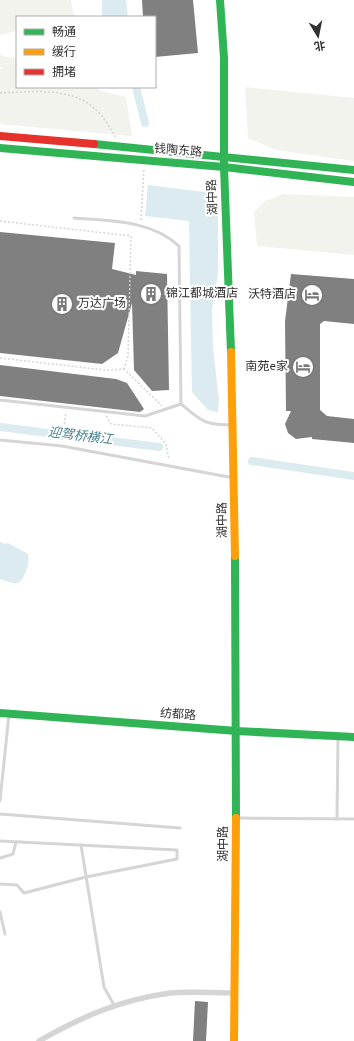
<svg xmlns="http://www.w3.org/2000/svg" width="354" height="1041" font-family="Overpass,'Noto Sans SC',sans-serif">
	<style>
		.green { fill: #f1f3ec }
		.water { fill: #dbebef }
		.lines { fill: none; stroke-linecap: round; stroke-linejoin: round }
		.canal { stroke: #dbebef; stroke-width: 8 }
		.building { fill: #808080 }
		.path { stroke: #d4d4d4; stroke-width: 1.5; stroke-dasharray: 2 2; stroke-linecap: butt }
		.lane { stroke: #d5d5d5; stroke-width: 3 }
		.street { stroke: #d5d5d5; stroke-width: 5.5 }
		.fast { stroke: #30b455; stroke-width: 8 }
		.slow { stroke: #ff9f0a; stroke-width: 8 }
		.jam { stroke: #e5322d; stroke-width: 8 }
		.labels { text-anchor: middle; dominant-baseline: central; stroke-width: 4; stroke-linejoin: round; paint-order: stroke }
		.street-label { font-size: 12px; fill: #313131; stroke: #fff }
		.poi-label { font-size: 12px; fill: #313131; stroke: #fff; text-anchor: start }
		.water-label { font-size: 13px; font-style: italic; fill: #447e8d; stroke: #fff }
	</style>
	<rect width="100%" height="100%" fill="#fff"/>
	<g class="green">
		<polygon points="0,0 71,0 74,17 17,17 17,31 0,35"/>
		<polygon points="0,54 6,57 17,58 17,87 96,87 101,91 126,97 132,136 0,124 0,69 3,69 0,67"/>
		<polygon points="245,87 354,98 354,161 276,150 248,138"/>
		<polygon points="283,194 354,197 354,255 257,246 254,212 265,201"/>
	</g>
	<g class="water">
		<polygon points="102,0 126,0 128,17 102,17"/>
		<polygon points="148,185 205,192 218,206 218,273 212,309 213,348 219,401 218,412 208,410 192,392 189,221 145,216"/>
		<path d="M0 542 5 544 8 543 28 554C29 562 28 566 25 573 20 588 12 583 0 579Z"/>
	</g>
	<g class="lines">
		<g class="canal">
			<polyline points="136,87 145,123"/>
			<polyline points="0,427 159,447"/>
			<polyline points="252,461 354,476"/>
		</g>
	</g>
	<g class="building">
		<polygon points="142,0 193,0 198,53 155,57 155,17 143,17"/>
		<polygon points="0,232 115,243 112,269 136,275 136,271 167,274 169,390 152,391 134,370 132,303 118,353 102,364 0,353"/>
		<polygon points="291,274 354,279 354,324 324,321 320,324 320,410 327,416 354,419 354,443 312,439 312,437 296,439 288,433 285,424 291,411 286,411 285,321"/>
		<polygon points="0,365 116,379 127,383 144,409 140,412 0,396"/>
		<polygon points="195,1001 208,1002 206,1041 193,1041"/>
	</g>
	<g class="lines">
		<g class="path">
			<path d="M0 93C30 92 71 86 95 109 104 116 110 129 117 139"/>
			<polyline points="141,220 144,168"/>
			<polyline points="0,221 131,236 128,356 124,369"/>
			<polyline points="0,358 105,370 124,369 162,406"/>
			<polyline points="106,416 111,424 152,428 166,444 169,460"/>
			<polyline points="62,440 66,412"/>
		</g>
		<g class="lane">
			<path d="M74 218C110 221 151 220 179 246L181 404"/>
			<path d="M0 400 145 416 181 404C203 422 204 425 234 425"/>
			<polyline points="0,440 62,446 234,478"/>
			<polyline points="0,801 9,714"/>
			<polyline points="0,814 180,828"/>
			<polyline points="238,818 354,819"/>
			<polyline points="337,819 338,737"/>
			<polyline points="0,841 177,850 177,859 86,877 24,893 17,885 0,884"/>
			<polyline points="81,845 104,987 114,1005"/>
			<polyline points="0,858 13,854 16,842"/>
			<polyline points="0,912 5,934"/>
		</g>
		<path class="street" d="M39 1041C83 1016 120 1000 170 993 191 991 214 993 235 993"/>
		<g class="fast">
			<polyline points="220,0 224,58 224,167 231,352"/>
			<polyline points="94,144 354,170"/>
			<polyline points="0,148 224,167 354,182"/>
			<polyline points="235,556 236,818"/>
			<polyline points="0,713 237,731 354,737"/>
		</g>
		<g class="slow">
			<polyline points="231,352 235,556"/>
			<polyline points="234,1041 236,818"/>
		</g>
		<polyline class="jam" points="0,136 94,144"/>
	</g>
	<defs>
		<g id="building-ring" transform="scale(1.15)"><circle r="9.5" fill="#fff" stroke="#797979" stroke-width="1.5"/><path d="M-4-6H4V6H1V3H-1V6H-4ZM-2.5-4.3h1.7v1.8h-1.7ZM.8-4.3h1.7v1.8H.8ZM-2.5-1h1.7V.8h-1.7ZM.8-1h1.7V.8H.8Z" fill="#797979"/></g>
		<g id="hotel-ring" transform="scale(1.15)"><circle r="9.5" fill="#fff" stroke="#797979" stroke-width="1.5"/><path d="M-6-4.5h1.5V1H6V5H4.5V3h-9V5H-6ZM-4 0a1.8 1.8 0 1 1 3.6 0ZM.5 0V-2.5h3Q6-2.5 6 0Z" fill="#797979"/></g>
	</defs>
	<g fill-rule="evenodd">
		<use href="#building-ring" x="151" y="294"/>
		<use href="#hotel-ring" x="312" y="295"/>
		<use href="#building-ring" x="62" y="304"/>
		<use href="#hotel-ring" x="303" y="367"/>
	</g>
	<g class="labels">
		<g class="street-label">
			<text transform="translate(178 151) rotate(5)">钱陶东路</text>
			<text transform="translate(213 197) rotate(-92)">湖中路</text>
			<text transform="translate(223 520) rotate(-91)">湖中路</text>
			<text transform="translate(178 715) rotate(4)">纺都路</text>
			<text transform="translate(224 844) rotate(-90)">湖中路</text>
		</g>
		<g class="poi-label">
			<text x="166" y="294">锦江都城酒店</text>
			<text x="296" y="295" text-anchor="end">沃特酒店</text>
			<text x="78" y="304">万达广场</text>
			<text x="288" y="367" text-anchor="end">南苑e家</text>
		</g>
		<g class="water-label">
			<text transform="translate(80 437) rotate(7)">迎驾桥横江</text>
		</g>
	</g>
	<rect x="16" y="16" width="140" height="72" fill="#ffffff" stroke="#adadad"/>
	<rect x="24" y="29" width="20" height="6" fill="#30b455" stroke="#adadad"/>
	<text x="52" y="36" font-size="12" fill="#313131">畅通</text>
	<rect x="24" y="49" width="20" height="6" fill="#ff9f0a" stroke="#adadad"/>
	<text x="52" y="56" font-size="12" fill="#313131">缓行</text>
	<rect x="24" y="69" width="20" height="6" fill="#e5322d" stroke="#adadad"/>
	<text x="52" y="76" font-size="12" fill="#313131">拥堵</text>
	<g transform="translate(318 36) rotate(170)" stroke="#ffffff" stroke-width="3" paint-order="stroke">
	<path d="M0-3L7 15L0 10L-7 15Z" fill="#313131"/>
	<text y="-6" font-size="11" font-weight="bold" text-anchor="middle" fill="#313131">北</text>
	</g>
</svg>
